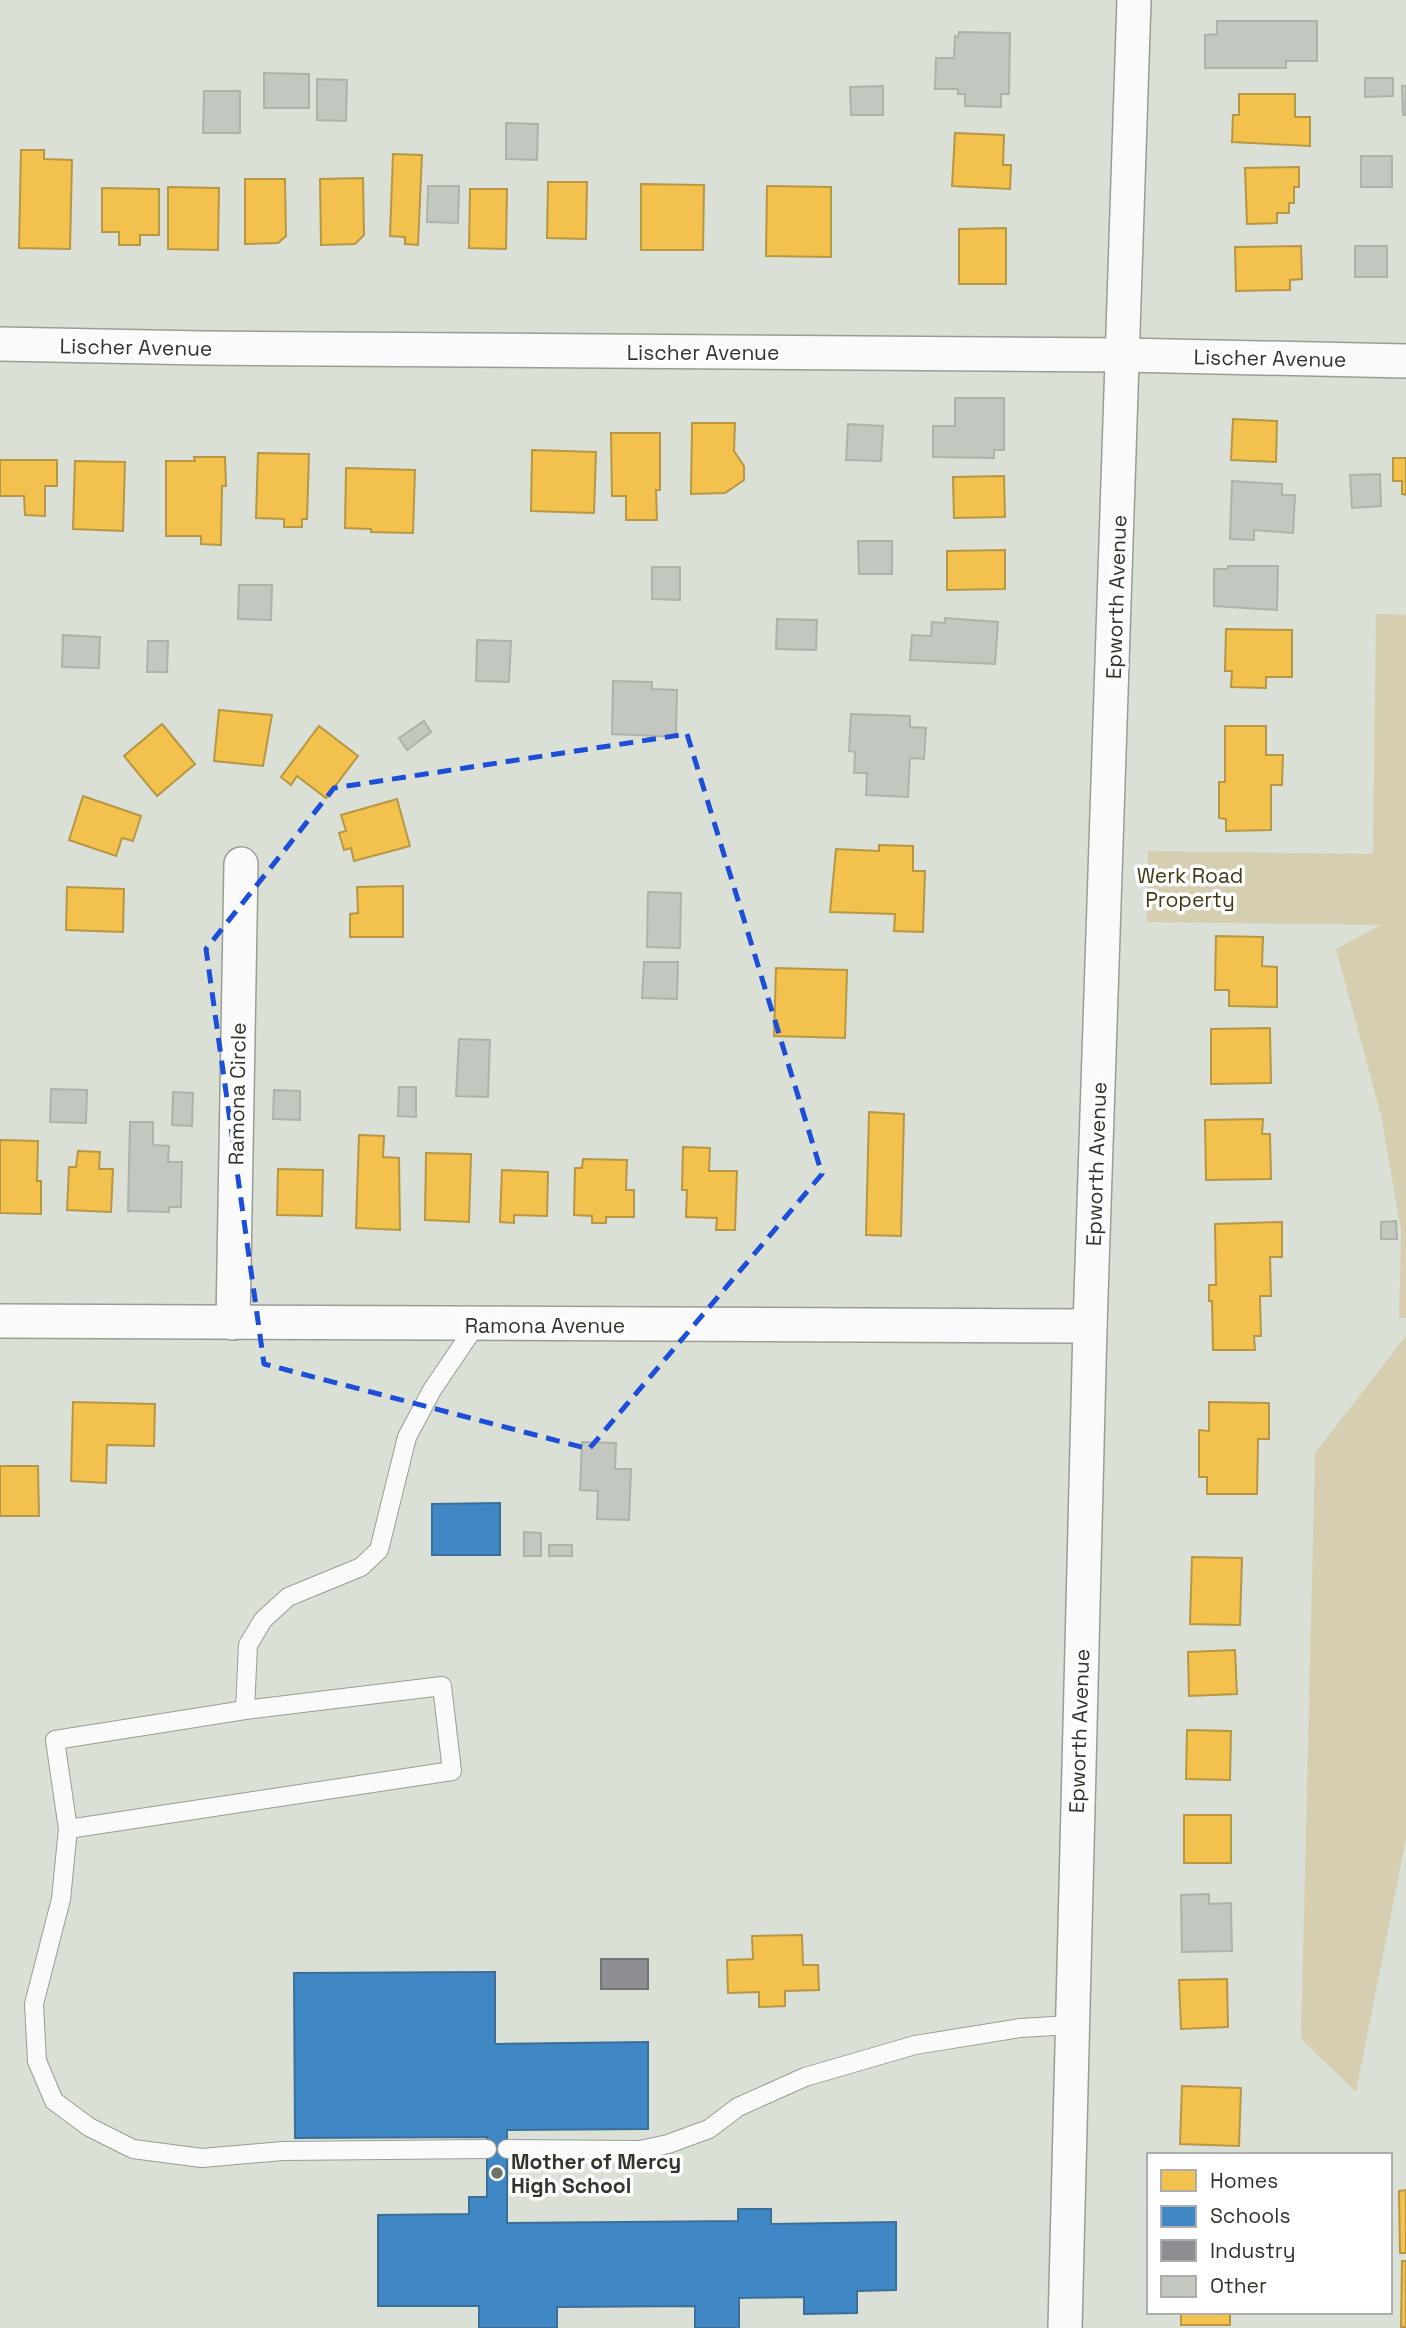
<svg xmlns="http://www.w3.org/2000/svg" width="1406" height="2328" font-family="'Space Grotesk',sans-serif">
	<style>
		.green { fill: #d5ceb1 }
		.homes { fill: #f2c14e; stroke: #b89744; stroke-width: 2 }
		.schools { fill: #3f88c5; stroke: #3b6f97; stroke-width: 2 }
		.industry { fill: #8d8d92; stroke: #727374; stroke-width: 2 }
		.building { fill: #c2c7bf; stroke: #adb3ab; stroke-width: 2 }
		.lines { fill: none; stroke-linecap: round; stroke-linejoin: round }
		.service-casing { stroke: #9a9d96; stroke-width: 20 }
		.minor-casing { stroke: #9a9d96; stroke-width: 36 }
		.service { stroke: #f9faf9; stroke-width: 18 }
		.minor { stroke: #f9faf9; stroke-width: 33 }
		.marked { fill: none; stroke: #1d4ed8; stroke-width: 5; stroke-dasharray: 14 9; stroke-linejoin: round }
		.poi-dot { fill: #6d7168; stroke: #fff; stroke-width: 2.5 }
		.labels { text-anchor: middle; dominant-baseline: central; stroke-width: 7; stroke-linejoin: round; paint-order: stroke }
		.street-label { font-size: 21px; fill: #32352d; stroke: #fff }
		.park-label { font-size: 21px; fill: #463814; stroke: #fff }
		.poi-label { font-size: 21px; font-weight: bold; fill: #32352d; stroke: #fff; text-anchor: start }
	</style>
	<rect width="100%" height="100%" fill="#dae0d5"/>
	<g class="green">
		<polygon points="1376,614 1406,615 1406,1318 1399,1318 1401,1230 1381,1115 1336,949 1381,925 1147,922 1148,851 1373,854"/>
		<polygon points="1406,1336 1406,1838 1356,2092 1301,2039 1315,1453"/>
	</g>
	<g class="homes">
		<polygon points="1239,94 1295,94 1295,117 1310,117 1310,146 1232,142 1233,115 1239,115"/>
		<polygon points="955,133 1004,135 1003,165 1011,165 1010,189 952,186"/>
		<polygon points="21,150 44,150 44,159 72,160 70,249 19,248"/>
		<polygon points="393,154 422,155 418,245 405,244 405,237 390,236"/>
		<polygon points="1299,167 1299,187 1294,187 1294,203 1289,203 1289,213 1277,213 1277,223 1247,224 1245,168"/>
		<polygon points="363,178 364,235 355,244 321,245 320,179"/>
		<polygon points="245,179 285,179 286,236 278,243 245,244"/>
		<polygon points="548,182 587,182 586,239 547,238"/>
		<polygon points="641,184 704,185 703,250 641,250"/>
		<polygon points="767,186 831,187 831,257 766,256"/>
		<polygon points="168,187 219,188 218,250 168,249"/>
		<polygon points="102,188 159,189 159,235 140,235 140,245 119,245 119,232 102,232"/>
		<polygon points="470,189 507,189 506,249 469,248"/>
		<polygon points="1006,228 1006,284 959,284 959,229"/>
		<polygon points="1301,246 1302,279 1290,280 1290,290 1236,291 1235,247"/>
		<polygon points="1233,419 1277,421 1276,462 1231,460"/>
		<polygon points="692,423 735,423 734,451 744,466 744,480 725,493 691,494"/>
		<polygon points="611,433 660,433 660,490 656,490 657,520 626,520 626,496 612,496"/>
		<polygon points="532,450 596,452 594,513 531,511"/>
		<polygon points="258,453 309,454 307,519 302,519 302,527 284,527 284,519 256,518"/>
		<polygon points="194,457 225,457 226,486 222,486 221,545 201,544 201,536 166,536 166,461 195,461"/>
		<polygon points="1393,458 1406,458 1406,495 1402,494 1402,481 1393,481"/>
		<polygon points="0,460 57,460 57,486 45,486 45,516 25,515 24,496 0,496"/>
		<polygon points="75,461 125,462 123,531 73,529"/>
		<polygon points="346,468 415,470 413,533 371,532 371,529 345,528"/>
		<polygon points="1004,476 1005,517 954,518 953,477"/>
		<polygon points="1005,550 1005,589 947,590 947,551"/>
		<polygon points="1226,629 1292,630 1292,677 1266,677 1266,688 1231,687 1232,671 1225,671"/>
		<polygon points="219,710 272,715 263,766 214,761"/>
		<polygon points="162,724 195,764 157,796 124,756"/>
		<polygon points="319,726 358,756 326,798 297,776 291,785 281,777"/>
		<polygon points="1225,726 1266,726 1266,755 1283,755 1282,785 1271,785 1271,830 1226,831 1226,819 1219,818 1219,782 1225,782"/>
		<polygon points="83,796 141,816 133,841 122,838 116,856 69,840"/>
		<polygon points="397,799 410,846 354,861 351,848 344,850 339,833 346,831 341,815"/>
		<polygon points="879,845 913,846 913,871 925,871 923,932 894,931 895,914 830,912 836,849 879,851"/>
		<polygon points="403,886 403,937 350,937 350,914 358,913 357,887"/>
		<polygon points="67,887 124,889 123,932 66,930"/>
		<polygon points="1216,936 1263,937 1262,966 1277,967 1277,1007 1229,1006 1229,990 1215,990"/>
		<polygon points="776,968 847,970 845,1038 774,1036"/>
		<polygon points="1270,1028 1271,1083 1211,1084 1211,1029"/>
		<polygon points="869,1112 904,1114 901,1236 866,1235"/>
		<polygon points="1263,1119 1262,1134 1270,1134 1271,1179 1206,1180 1205,1120"/>
		<polygon points="359,1135 384,1136 383,1157 399,1158 400,1230 356,1228"/>
		<polygon points="0,1140 38,1141 37,1181 41,1181 41,1214 0,1213"/>
		<polygon points="683,1147 710,1148 709,1171 737,1171 735,1230 716,1230 717,1218 686,1217 687,1190 682,1190"/>
		<polygon points="78,1151 100,1152 99,1169 113,1169 111,1212 67,1210 69,1167 76,1167"/>
		<polygon points="426,1153 471,1154 469,1222 425,1220"/>
		<polygon points="583,1159 627,1160 626,1190 634,1190 634,1217 606,1217 606,1223 592,1223 592,1216 574,1215 575,1168 582,1168"/>
		<polygon points="278,1169 323,1170 322,1216 277,1215"/>
		<polygon points="502,1170 548,1172 547,1216 514,1215 514,1223 500,1222"/>
		<polygon points="1282,1222 1282,1257 1270,1257 1271,1296 1260,1296 1261,1336 1254,1336 1255,1350 1213,1350 1212,1301 1209,1301 1209,1285 1216,1285 1215,1224"/>
		<polygon points="73,1402 155,1404 154,1446 107,1445 106,1483 71,1481"/>
		<polygon points="1209,1402 1269,1403 1269,1439 1258,1439 1257,1494 1207,1494 1207,1477 1199,1477 1199,1430 1209,1431"/>
		<polygon points="0,1466 38,1466 39,1516 0,1516"/>
		<polygon points="1192,1557 1242,1558 1240,1625 1190,1624"/>
		<polygon points="1235,1650 1237,1694 1189,1696 1188,1652"/>
		<polygon points="1187,1730 1231,1731 1230,1780 1186,1779"/>
		<rect x="1184" y="1815" width="47" height="48"/>
		<polygon points="802,1935 803,1965 818,1965 819,1990 785,1991 785,2006 759,2007 759,1992 728,1993 727,1960 753,1959 752,1936"/>
		<polygon points="1227,1979 1228,2027 1181,2029 1179,1980"/>
		<polygon points="1182,2086 1241,2088 1239,2146 1180,2144"/>
		<polygon points="1406,2190 1406,2253 1400,2253 1399,2191"/>
		<polygon points="1402,2261 1406,2261 1406,2327 1401,2327"/>
		<rect x="1181" y="2312" width="49" height="13"/>
	</g>
	<g class="schools">
		<polygon points="500,1503 500,1555 432,1555 432,1504"/>
		<polygon points="495,1972 495,2044 648,2042 648,2129 507,2130 507,2223 738,2221 738,2209 771,2209 771,2224 896,2222 896,2290 857,2291 857,2313 804,2314 804,2297 739,2298 739,2328 695,2328 695,2306 557,2307 557,2328 479,2328 479,2306 378,2306 378,2215 469,2214 469,2197 487,2197 487,2137 295,2138 294,1973"/>
	</g>
	<rect class="industry" x="601" y="1959" width="47" height="30"/>
	<g class="building">
		<polygon points="1217,21 1317,21 1317,61 1286,61 1286,68 1205,68 1205,35 1217,34"/>
		<polygon points="959,32 1010,33 1009,94 1001,94 1001,107 965,106 965,94 958,94 958,89 935,89 936,58 954,58 955,36 958,37"/>
		<polygon points="264,73 309,74 309,108 264,108"/>
		<polygon points="1365,78 1393,78 1393,96 1365,97"/>
		<polygon points="317,79 347,80 346,121 317,120"/>
		<polygon points="883,86 883,115 851,115 850,87"/>
		<polygon points="1402,86 1406,86 1406,115 1403,115"/>
		<polygon points="204,91 240,91 240,133 203,133"/>
		<polygon points="506,123 538,124 537,160 506,159"/>
		<rect x="1361" y="156" width="31" height="31"/>
		<polygon points="428,186 459,186 458,223 427,222"/>
		<rect x="1355" y="246" width="32" height="31"/>
		<polygon points="955,398 1004,398 1004,450 994,450 994,458 933,457 933,426 955,426"/>
		<polygon points="848,424 883,426 881,461 846,460"/>
		<polygon points="1380,474 1381,506 1352,508 1350,475"/>
		<polygon points="1232,481 1282,484 1282,495 1295,495 1293,533 1254,530 1254,540 1230,539"/>
		<polygon points="858,541 892,541 892,574 859,574"/>
		<polygon points="1228,566 1278,566 1277,610 1214,606 1214,569 1228,569"/>
		<polygon points="652,567 680,567 680,600 652,599"/>
		<polygon points="239,585 272,585 271,620 238,619"/>
		<polygon points="945,618 998,622 995,664 910,660 912,635 931,636 932,622 945,623"/>
		<polygon points="777,619 817,620 816,650 776,649"/>
		<polygon points="63,635 100,637 99,668 62,667"/>
		<polygon points="477,640 511,641 509,682 476,681"/>
		<polygon points="148,641 168,641 167,672 147,672"/>
		<polygon points="613,681 652,682 652,689 677,690 676,737 612,734"/>
		<polygon points="851,714 910,716 910,727 926,728 924,759 910,758 908,797 866,795 867,773 854,773 855,752 849,751"/>
		<polygon points="424,721 431,732 407,750 399,738"/>
		<polygon points="648,892 681,893 680,948 647,947"/>
		<polygon points="644,962 678,962 677,999 642,998"/>
		<polygon points="459,1039 490,1040 488,1097 456,1096"/>
		<polygon points="399,1087 416,1087 416,1117 398,1116"/>
		<polygon points="51,1089 87,1090 86,1123 50,1122"/>
		<polygon points="274,1090 300,1091 300,1120 273,1119"/>
		<polygon points="173,1092 193,1093 192,1126 172,1125"/>
		<polygon points="130,1122 153,1122 153,1145 169,1146 168,1162 182,1162 181,1207 169,1207 169,1212 128,1211"/>
		<polygon points="1396,1221 1397,1239 1381,1239 1381,1222"/>
		<polygon points="582,1442 616,1443 615,1469 631,1469 629,1520 597,1519 598,1491 580,1490"/>
		<polygon points="524,1532 541,1533 541,1556 524,1556"/>
		<rect x="549" y="1545" width="23" height="11"/>
		<polygon points="1209,1894 1209,1904 1231,1903 1232,1951 1182,1952 1181,1895"/>
	</g>
	<g class="lines">
		<g class="service-casing">
			<g id="service">
				<polygon points="442,1686 452,1771 68,1829 55,1740 245,1710"/>
				<polyline points="245,1710 248,1645 263,1620 288,1597 361,1567 379,1550 407,1437 432,1390 476,1325"/>
				<polyline points="68,1829 61,1899 34,2004 37,2061 54,2101 89,2127 133,2149 202,2158 283,2151 487,2149"/>
				<polyline points="507,2149 640,2150 668,2144 709,2129 738,2107 805,2077 915,2045 1020,2028 1071,2025"/>
			</g>
		</g>
		<g class="minor-casing">
			<g id="minor">
				<polyline points="0,344 202,348 1124,355 1406,361"/>
				<polyline points="0,1321 1090,1326"/>
				<polyline points="233,1323 241,864"/>
				<polyline points="1065,2328 1090,1326 1134,0"/>
			</g>
		</g>
		<use href="#service" class="service"/>
		<use href="#minor" class="minor"/>
	</g>
	<path class="marked" d="M687 734 822 1174 589 1449 264 1364 206 949 334 788Z"/>
	<circle class="poi-dot" cx="497" cy="2173" r="7"/>
	<g class="labels">
		<g class="street-label">
			<text transform="translate(136 347) rotate(1)">Lischer Avenue</text>
			<text x="703" y="352">Lischer Avenue</text>
			<text transform="translate(1270 358) rotate(1)">Lischer Avenue</text>
			<text transform="translate(1116 597) rotate(-88)">Epworth Avenue</text>
			<text transform="translate(237 1094) rotate(-89)">Ramona Circle</text>
			<text transform="translate(1096 1164) rotate(-88)">Epworth Avenue</text>
			<text x="545" y="1325">Ramona Avenue</text>
			<text transform="translate(1079 1731) rotate(-88)">Epworth Avenue</text>
		</g>
		<g class="park-label">
			<text x="1190" y="875">Werk Road<tspan x="1190" dy="24">Property</tspan></text>
		</g>
		<g class="poi-label">
			<text x="511" y="2161">Mother of Mercy<tspan x="511" dy="24">High School</tspan></text>
		</g>
	</g>
	<rect x="1147" y="2153" width="245" height="161" fill="#ffffff" stroke="#adaeab" stroke-width="2"/>
	<rect x="1161" y="2170" width="35" height="21" fill="#f2c14e" stroke="#adaeab" stroke-width="2"/>
	<text x="1210" y="2188" font-size="21" fill="#32352d">Homes</text>
	<rect x="1161" y="2206" width="35" height="21" fill="#3f88c5" stroke="#adaeab" stroke-width="2"/>
	<text x="1210" y="2223" font-size="21" fill="#32352d">Schools</text>
	<rect x="1161" y="2240" width="35" height="21" fill="#8d8d92" stroke="#adaeab" stroke-width="2"/>
	<text x="1210" y="2258" font-size="21" fill="#32352d">Industry</text>
	<rect x="1161" y="2276" width="35" height="21" fill="#c2c7bf" stroke="#adaeab" stroke-width="2"/>
	<text x="1210" y="2293" font-size="21" fill="#32352d">Other</text>
</svg>
